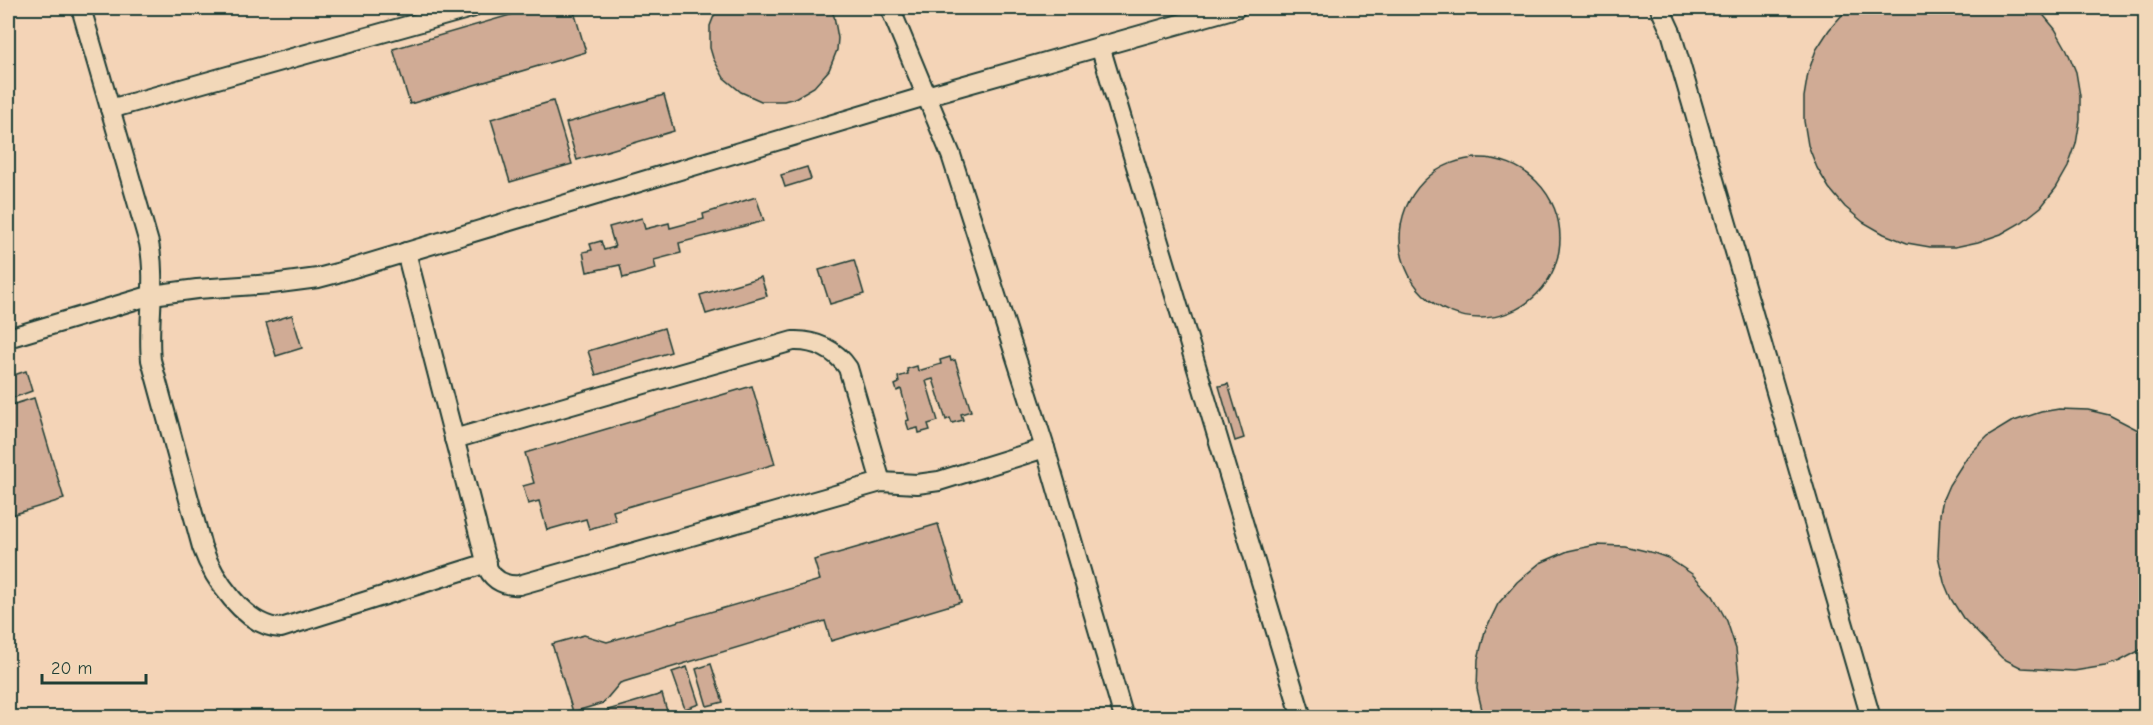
<svg xmlns="http://www.w3.org/2000/svg" width="2153" height="725" font-family="'Comic Neue',sans-serif">
	<style>
		.building { fill: #d0ab95; stroke: #1f3d34; stroke-width: 1.5 }
		.lines { fill: none; stroke-linecap: round; stroke-linejoin: round }
		.lane-casing { stroke: #1f3d34; stroke-width: 22 }
		.lane { stroke: #f2d8b9; stroke-width: 18 }
	</style>
	<rect width="100%" height="100%" fill="#f4d4b7"/>
	<filter id="ink" filterUnits="userSpaceOnUse"><feTurbulence type="fractalNoise" baseFrequency=".0167" numOctaves="2"/><feDisplacementMap in="SourceGraphic" scale="12" xChannelSelector="R" yChannelSelector="G"/><feConvolveMatrix kernelMatrix="1 2 1 2 8 2 1 2 1" color-interpolation-filters="sRGB"/></filter>
	<g filter="url(#ink)">
		<g class="building">
			<polygon points="534,8 573,8 586,52 410,104 393,49"/>
			<polygon points="717,8 830,8 834,16 838,38 837,50 829,70 814,87 795,98 784,101 761,101 741,92 724,78 713,58 710,48 710,26"/>
			<polygon points="1848,8 2036,8 2040,11 2055,29 2067,50 2076,72 2080,96 2080,120 2076,144 2068,167 2056,188 2041,207 2022,222 2001,234 1978,242 1955,247 1930,247 1907,243 1884,234 1863,222 1845,207 1829,188 1817,168 1808,145 1804,121 1804,97 1808,73 1816,50 1829,30"/>
			<polygon points="664,95 674,131 577,160 566,123"/>
			<polygon points="553,101 572,164 510,182 491,119"/>
			<circle cx="1480" cy="238" r="80"/>
			<polygon points="807,167 811,179 785,187 781,175"/>
			<polygon points="756,197 764,221 679,243 681,253 654,260 656,269 623,278 620,265 587,272 583,252 592,250 590,244 601,241 604,250 615,247 609,227 642,218 645,229 669,223 670,228 704,219 703,214"/>
			<polygon points="854,260 864,294 830,304 819,270"/>
			<polygon points="761,277 767,296 706,314 700,295"/>
			<polygon points="292,315 302,348 276,356 266,323"/>
			<polygon points="664,328 671,352 596,375 588,351"/>
			<polygon points="950,357 951,361 955,360 971,411 961,414 963,420 952,423 950,418 946,420 933,379 926,381 938,421 928,424 930,430 919,433 918,428 909,430 906,421 909,420 901,389 897,391 895,385 899,383 898,377 908,374 907,369 917,366 918,371 941,364 940,360"/>
			<polygon points="26,371 32,391 10,399 8,377"/>
			<polygon points="1228,384 1244,438 1235,441 1219,386"/>
			<polygon points="752,386 775,464 613,511 616,521 589,529 586,519 547,530 539,501 528,504 523,486 534,483 525,453"/>
			<polygon points="34,398 64,499 8,516 8,406"/>
			<polygon points="2059,409 2088,410 2109,415 2146,434 2146,647 2120,661 2105,666 2074,671 2022,668 2002,658 1963,618 1951,599 1944,582 1938,556 1940,514 1943,499 1949,485 1967,457 1988,436 2011,422 2041,412"/>
			<polygon points="938,524 961,602 831,641 825,621 620,683 603,703 573,712 552,644 584,635 607,642 820,580 814,560"/>
			<polygon points="1596,545 1625,546 1654,553 1668,558 1692,574 1713,596 1727,621 1736,649 1739,678 1732,718 1484,718 1477,689 1478,659 1485,631 1498,604 1517,582 1540,563 1568,551"/>
			<polygon points="711,664 723,702 707,706 696,669"/>
			<polygon points="687,667 699,704 685,709 672,672"/>
			<polygon points="662,694 667,711 646,718 610,718 608,710"/>
			<polygon points="730,712 731,718 720,718 719,715"/>
		</g>
		<g class="lines">
			<g class="lane-casing">
				<g id="lane">
					<path d="M81 8 149 243C157 282 147 321 151 360L202 547C213 578 245 627 281 628L487 563"/>
					<polyline points="890,8 951,155 1045,448 1124,718"/>
					<polyline points="1660,8 1671,32 1871,718"/>
					<polyline points="1100,46 1302,718"/>
					<polyline points="110,109 471,8"/>
					<path d="M406 252 488 569C494 581 506 586 519 585L881 482 917 484 939 481 1045 448"/>
					<polyline points="8,338 152,295 197,289 272,284 318,278 337,273 926,96 1236,8"/>
					<path d="M454 439 793 341C815 340 836 350 848 368L881 482"/>
				</g>
			</g>
			<use href="#lane" class="lane"/>
		</g>
	</g>
	<rect width="2153" height="725" fill="none" stroke="#f2d8b9" stroke-width="30"/>
	<rect x="15" y="15" width="2123" height="695" fill="none" stroke="#1f3d34" stroke-width="2" filter="url(#ink)"/>
	<path d="M42 674v9h104v-9" fill="none" stroke="#1f3d34" stroke-width="3"/>
	<text x="51" y="674" font-size="18" fill="#1f3d34" stroke="#f2d8b9" stroke-width="4.5" paint-order="stroke">20 m</text>
</svg>
